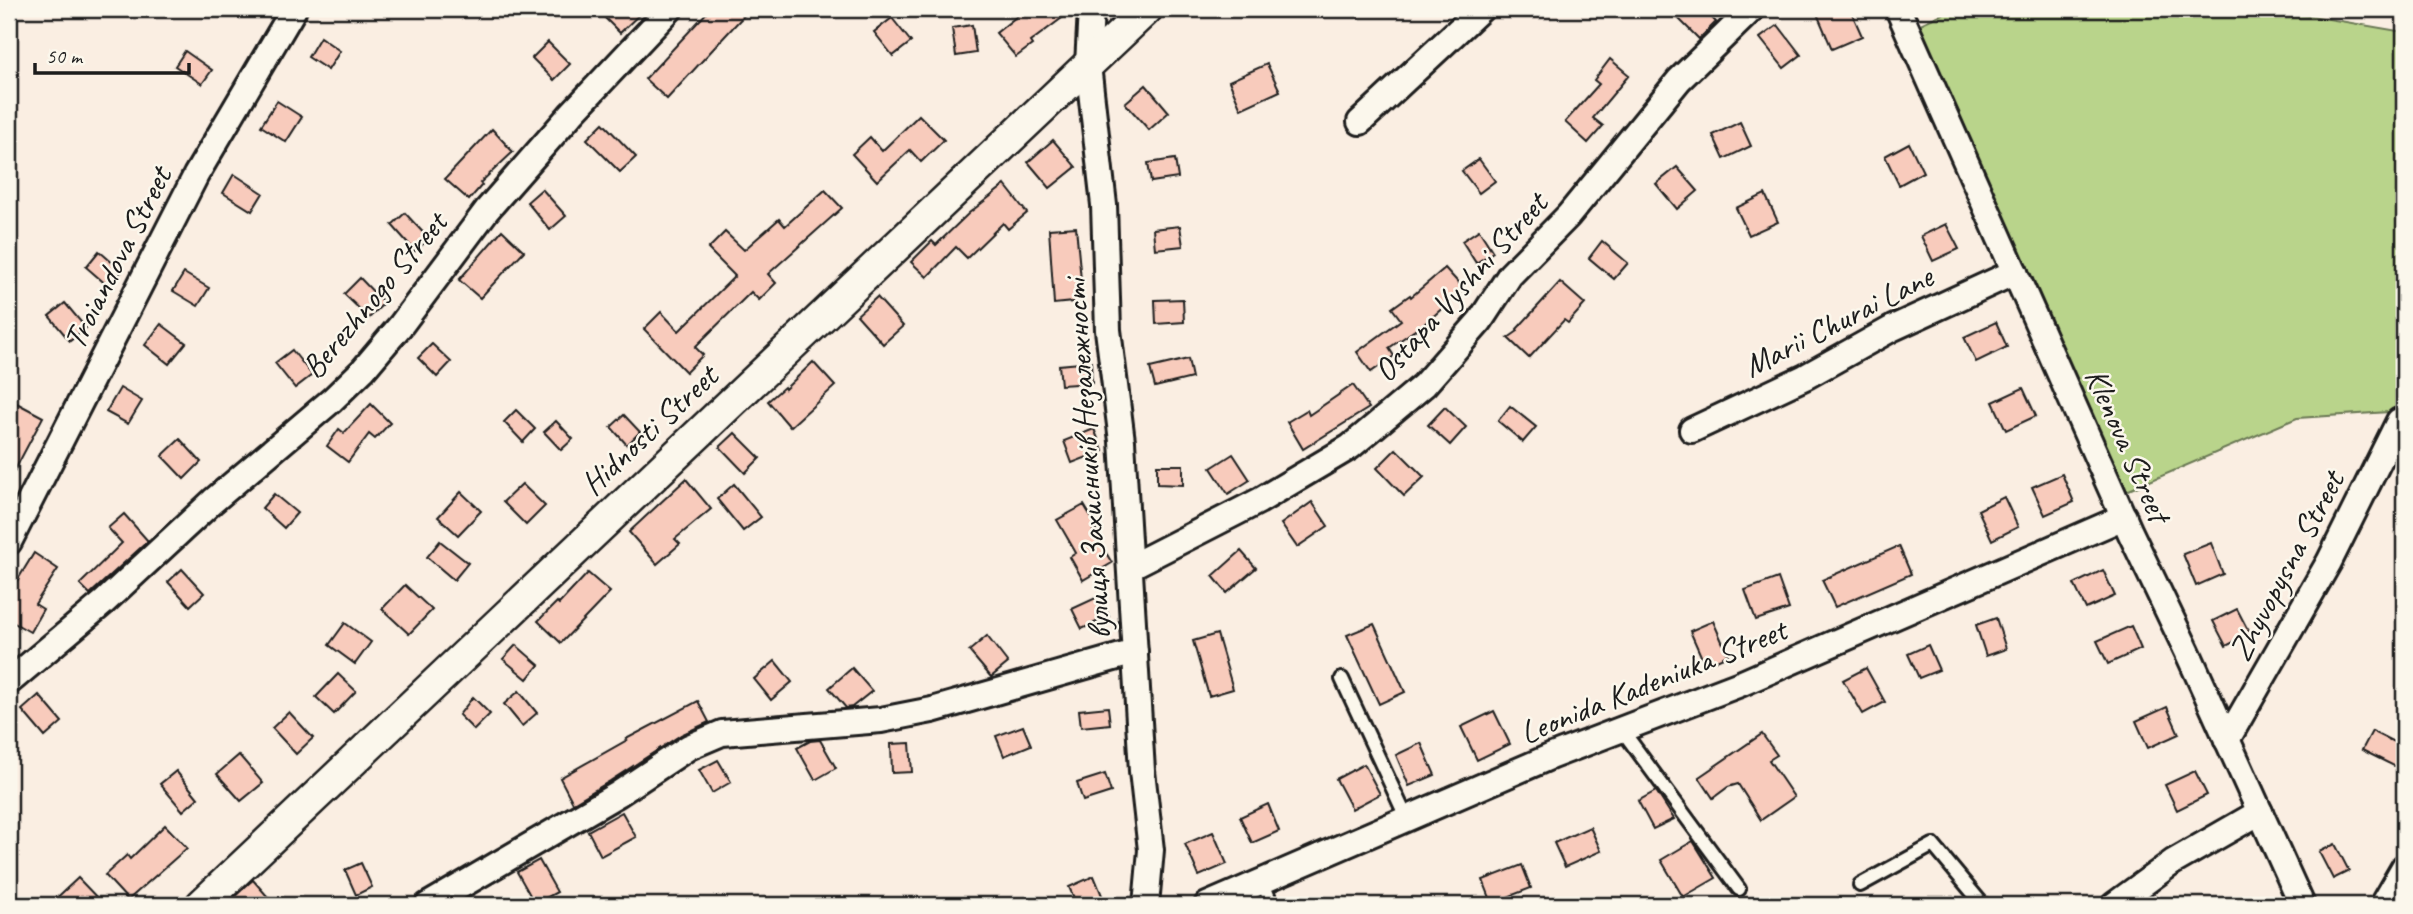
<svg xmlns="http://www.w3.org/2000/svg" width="2413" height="914" font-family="Caveat,sans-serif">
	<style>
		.green { fill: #b9d48b; stroke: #6a7854; stroke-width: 2 }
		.building { fill: #f8cbbc; stroke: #1c1c1c; stroke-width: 2 }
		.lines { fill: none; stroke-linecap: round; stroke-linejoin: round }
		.service-casing { stroke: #1c1c1c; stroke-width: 18 }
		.minor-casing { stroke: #1c1c1c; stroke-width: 30 }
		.tertiary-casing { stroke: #1c1c1c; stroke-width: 35 }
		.service { stroke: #fbf7ec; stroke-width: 12 }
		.minor { stroke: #fbf7ec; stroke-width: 24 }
		.tertiary { stroke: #fbf7ec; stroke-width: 30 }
		.labels { text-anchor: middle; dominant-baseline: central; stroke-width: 5; stroke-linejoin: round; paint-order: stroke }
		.street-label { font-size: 33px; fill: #1c1c1c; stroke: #fbf7ec }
	</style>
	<rect width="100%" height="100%" fill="#faeee2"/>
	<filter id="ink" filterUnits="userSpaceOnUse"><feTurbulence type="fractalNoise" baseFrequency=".0143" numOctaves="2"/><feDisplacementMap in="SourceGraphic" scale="14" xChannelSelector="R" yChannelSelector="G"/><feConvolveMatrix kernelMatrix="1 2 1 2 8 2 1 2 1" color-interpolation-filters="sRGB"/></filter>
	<g filter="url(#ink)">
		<polygon class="green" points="1953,9 2271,9 2404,32 2404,411 2297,418 2115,496 1907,30"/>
		<g class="building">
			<polygon points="596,9 645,9 620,33"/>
			<polygon points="710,9 750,9 667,99 645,79"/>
			<polygon points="1026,9 1074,9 1030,42 1032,45 1016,57 996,33"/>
			<polygon points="1669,9 1703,9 1716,22 1699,39"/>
			<polygon points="1815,9 1850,9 1862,36 1832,49"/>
			<polygon points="892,18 911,42 893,56 874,32"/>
			<polygon points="972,25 976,53 956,56 952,28"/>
			<polygon points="1778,25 1801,55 1784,68 1760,38"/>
			<polygon points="320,37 340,51 328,70 308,57"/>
			<polygon points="548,42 570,64 554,80 532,58"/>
			<polygon points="185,51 212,70 202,84 175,66"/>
			<polygon points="1610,59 1629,75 1593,118 1603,126 1588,143 1565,122 1599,84 1594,80"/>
			<polygon points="1267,64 1280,91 1241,109 1229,81"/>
			<polygon points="1146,85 1169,112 1149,130 1125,103"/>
			<polygon points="277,101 302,117 286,142 261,126"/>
			<polygon points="919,115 944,140 921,162 910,150 877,181 852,154 870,137 882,151"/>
			<polygon points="1740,122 1751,146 1724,159 1713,135"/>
			<polygon points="603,123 636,157 620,172 587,139"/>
			<polygon points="492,129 513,152 480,183 482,185 469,200 445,179"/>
			<polygon points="1053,140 1076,167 1050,188 1028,162"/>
			<polygon points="1909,143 1923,172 1899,185 1885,156"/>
			<polygon points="1175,159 1178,178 1151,182 1148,163"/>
			<polygon points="1479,159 1495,181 1479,193 1462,171"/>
			<polygon points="1677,167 1698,191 1677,209 1656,184"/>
			<polygon points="234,174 263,193 252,211 223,193"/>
			<polygon points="1005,185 1027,213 1008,229 1003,223 967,258 956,247 927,277 911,262 932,241 936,245 969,213"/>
			<polygon points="542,189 566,216 550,230 527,202"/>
			<polygon points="825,190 842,208 768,274 776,283 759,300 751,292 695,347 703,355 686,372 644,329 661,312 679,331 735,276 708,249 725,232 744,250 779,219 785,226"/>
			<polygon points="1765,194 1778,222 1749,235 1736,208"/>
			<polygon points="405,213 429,239 415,251 392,225"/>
			<polygon points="1946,224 1959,249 1933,261 1921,236"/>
			<polygon points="1180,226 1183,246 1155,249 1153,229"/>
			<polygon points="1076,227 1083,301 1054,304 1049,229"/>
			<polygon points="502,230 524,251 480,298 459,280"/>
			<polygon points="1479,230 1493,252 1476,263 1462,241"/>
			<polygon points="1602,241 1628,263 1614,279 1589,258"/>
			<polygon points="99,251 122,271 108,286 86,267"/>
			<polygon points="1445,268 1464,289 1428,321 1389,348 1394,356 1371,372 1357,352 1401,320 1392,308 1410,295 1411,297"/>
			<polygon points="184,273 209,288 198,306 173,291"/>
			<polygon points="360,278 384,303 369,318 344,294"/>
			<polygon points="1560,282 1585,304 1568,323 1564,320 1529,358 1508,338 1518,331 1517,329"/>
			<polygon points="877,297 903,326 883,344 857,315"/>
			<polygon points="1183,299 1184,322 1156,324 1155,300"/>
			<polygon points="65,303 86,328 70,341 49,316"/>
			<polygon points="1996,322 2007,347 1976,362 1964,337"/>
			<polygon points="161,324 186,343 169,364 145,345"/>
			<polygon points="432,344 451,362 437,377 418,358"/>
			<polygon points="292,350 312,375 295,388 275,363"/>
			<polygon points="1188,359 1192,378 1155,387 1150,368"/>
			<polygon points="813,362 835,386 790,427 768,401 784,387 785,389"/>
			<polygon points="1091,362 1092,383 1061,385 1059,365"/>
			<polygon points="1353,385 1369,408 1303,449 1287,422 1307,410 1309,415"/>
			<polygon points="120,388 142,401 128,424 106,412"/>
			<polygon points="2023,388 2036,416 2006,430 1993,402"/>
			<polygon points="9,399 43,417 9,481"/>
			<polygon points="371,404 390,423 375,439 369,434 348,462 327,446 339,429 344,433"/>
			<polygon points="1510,406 1536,427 1523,442 1498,421"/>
			<polygon points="1445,407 1466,427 1450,445 1428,425"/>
			<polygon points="516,410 535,429 523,442 504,422"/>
			<polygon points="624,415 640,432 627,445 611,427"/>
			<polygon points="556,421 573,439 561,450 544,432"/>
			<polygon points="1094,429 1103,451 1072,463 1064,441"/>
			<polygon points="735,433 760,458 745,473 720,447"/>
			<polygon points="180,439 201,462 184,479 162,456"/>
			<polygon points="1396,449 1424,477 1404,496 1377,468"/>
			<polygon points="1233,454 1250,480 1228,494 1211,468"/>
			<polygon points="1157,465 1183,465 1183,485 1157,484"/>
			<polygon points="2062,474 2074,502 2045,515 2032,487"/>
			<polygon points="686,479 711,509 675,539 680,544 657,564 629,532"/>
			<polygon points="522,484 545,506 526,525 503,502"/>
			<polygon points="734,484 761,517 743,531 717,499"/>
			<polygon points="461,492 481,511 458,535 438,517"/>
			<polygon points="274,494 297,513 284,528 262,508"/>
			<polygon points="2004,497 2018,527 1992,540 1978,510"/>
			<polygon points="1312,502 1328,526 1297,547 1281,524"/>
			<polygon points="1084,505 1098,528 1093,531 1112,563 1083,580 1070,557 1076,553 1057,520"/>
			<polygon points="124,514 148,541 90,594 80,584 122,543 108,528"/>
			<polygon points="440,541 468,563 454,580 427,557"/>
			<polygon points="2211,543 2223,574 2196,586 2183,554"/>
			<polygon points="1899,546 1911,574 1835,607 1822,580"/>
			<polygon points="1241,551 1256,568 1227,593 1213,576"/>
			<polygon points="34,553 58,569 35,604 43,609 30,632 9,620 9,594"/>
			<polygon points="182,569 204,593 190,606 168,582"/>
			<polygon points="2103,570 2115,596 2086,609 2074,584"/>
			<polygon points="588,573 610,592 561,643 538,621 557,602 559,604"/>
			<polygon points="1778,578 1789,609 1756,620 1745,590"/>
			<polygon points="405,585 432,610 409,634 382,609"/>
			<polygon points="1100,596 1109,616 1082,629 1072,609"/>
			<polygon points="2237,609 2250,634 2226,646 2213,621"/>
			<polygon points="1996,618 2006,649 1986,656 1976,625"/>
			<polygon points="1713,621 1728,655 1705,665 1690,631"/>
			<polygon points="345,623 371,642 355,664 329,645"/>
			<polygon points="1374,624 1405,692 1379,704 1347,635"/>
			<polygon points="2131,626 2141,649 2108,664 2097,641"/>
			<polygon points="1217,634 1233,689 1209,696 1193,641"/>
			<polygon points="987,636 1008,663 991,677 969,651"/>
			<polygon points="516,645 539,665 527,679 503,659"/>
			<polygon points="1928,645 1939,670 1919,678 1908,654"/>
			<polygon points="775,661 792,682 771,700 754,679"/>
			<polygon points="852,668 872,691 852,707 846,708 829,688"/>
			<polygon points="1866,668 1885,702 1863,714 1843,680"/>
			<polygon points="338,674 356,691 334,714 316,697"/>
			<polygon points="519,691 537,713 522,726 504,704"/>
			<polygon points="39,695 62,722 45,737 22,710"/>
			<polygon points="473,697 490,714 474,730 459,715"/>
			<polygon points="698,701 709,722 681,735 610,781 573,803 560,778 627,740 626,739"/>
			<polygon points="1108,707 1110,724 1081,727 1079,710"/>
			<polygon points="2167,707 2179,734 2148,748 2136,721"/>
			<polygon points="1494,711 1510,744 1477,760 1461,727"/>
			<polygon points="289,712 313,738 296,754 272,728"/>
			<polygon points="1023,726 1031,745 1004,756 996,736"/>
			<polygon points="2372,731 2404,747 2404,771 2362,750"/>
			<polygon points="1762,734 1777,755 1769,760 1794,797 1761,820 1738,784 1728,787 1713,798 1699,777"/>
			<polygon points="820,740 836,768 815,780 797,748 810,741"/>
			<polygon points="910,743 912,772 892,773 891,744"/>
			<polygon points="1421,743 1435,775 1409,786 1396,755"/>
			<polygon points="239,755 263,783 241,801 217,774"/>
			<polygon points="718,760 731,782 712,793 699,770"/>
			<polygon points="1364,764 1380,794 1352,809 1336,779"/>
			<polygon points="176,771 198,798 183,811 160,784"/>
			<polygon points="2195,771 2207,795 2177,810 2165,785"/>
			<polygon points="1105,774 1111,792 1083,801 1077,783"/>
			<polygon points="1656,791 1674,819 1653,829 1638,801"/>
			<polygon points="1268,804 1279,831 1252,843 1240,817"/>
			<polygon points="622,812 636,837 601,856 588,831"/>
			<polygon points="165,825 187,848 128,900 105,875 127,855 130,859"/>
			<polygon points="1590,827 1601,851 1565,867 1554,843"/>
			<polygon points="1213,832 1227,864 1199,876 1185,844"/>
			<polygon points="1693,841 1716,878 1683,897 1661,860"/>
			<polygon points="2335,844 2349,871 2333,879 2319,852"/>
			<polygon points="539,860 557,892 535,904 517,872"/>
			<polygon points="361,863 372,887 356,895 345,870"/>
			<polygon points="1522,865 1531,888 1492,903 1483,880"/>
			<polygon points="1094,876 1106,905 1077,905 1069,887"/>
			<polygon points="78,878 104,905 49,905"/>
			<polygon points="253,880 275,905 226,905 247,885"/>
		</g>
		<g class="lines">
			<g class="service-casing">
				<g id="service">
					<polyline points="1342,679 1407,819"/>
					<polyline points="1622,730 1739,889"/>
					<polyline points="1262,881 1272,905"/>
					<polyline points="1860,885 1933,845 1983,905"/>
				</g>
			</g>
			<g class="minor-casing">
				<g id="minor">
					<polyline points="1091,9 1088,65 1104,205 1108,330 1122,441 1142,771 1151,850 1146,905"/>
					<polyline points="1898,9 2130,532 2187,651 2302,905"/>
					<polyline points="1360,122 1481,9"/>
					<polyline points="1692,430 1805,377 1893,328 2015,272"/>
					<polyline points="9,542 196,175 294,9"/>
					<polyline points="1130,567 1259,501 1350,447 1424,385 1480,321 1510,275 1568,216 1679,80 1752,9"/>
					<polyline points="9,682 103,603 213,501 332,400 363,370 401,325 487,210 572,113 670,9"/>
					<polyline points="2227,740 2329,562 2399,421"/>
					<polyline points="428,905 618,794 689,747 722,733 881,720 932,710 1135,652"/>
					<polyline points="1207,905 1552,756 1740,684 2124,517"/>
					<polyline points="2114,905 2173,862 2260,812"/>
					<polyline points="2382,905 2404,867"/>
				</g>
			</g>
			<g class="tertiary-casing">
				<polyline id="tertiary" points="201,905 1147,9"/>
			</g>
			<use href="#service" class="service"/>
			<use href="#minor" class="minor"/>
			<use href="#tertiary" class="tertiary"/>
		</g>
	</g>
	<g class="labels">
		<g class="street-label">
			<text transform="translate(117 258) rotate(-63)">Troiandova Street</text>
			<text transform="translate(1460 287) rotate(-48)">Ostapa Vyshni Street</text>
			<text transform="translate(374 295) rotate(-50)">Berezhnogo Street</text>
			<text transform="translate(1838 321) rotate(-27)">Marii Churai Lane</text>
			<text transform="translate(649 430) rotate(-43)">Hidnosti Street</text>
			<text transform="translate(2128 445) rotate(66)">Klenova Street</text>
			<text transform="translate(1087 459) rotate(-94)">вулиця Захисників Незалежності</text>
			<text transform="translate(2286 566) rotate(-62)">Zhyvopysna Street</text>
			<text transform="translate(1653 681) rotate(-22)">Leonida Kadeniuka Street</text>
		</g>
	</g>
	<rect width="2413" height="914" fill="none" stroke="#fbf7ec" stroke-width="35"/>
	<rect x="18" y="18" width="2378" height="879" fill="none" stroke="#1c1c1c" stroke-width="2.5" filter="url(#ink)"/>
	<path d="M35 63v10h154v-10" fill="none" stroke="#1c1c1c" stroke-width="3.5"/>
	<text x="46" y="63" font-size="21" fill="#1c1c1c" stroke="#fbf7ec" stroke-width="5" paint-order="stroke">50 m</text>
</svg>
